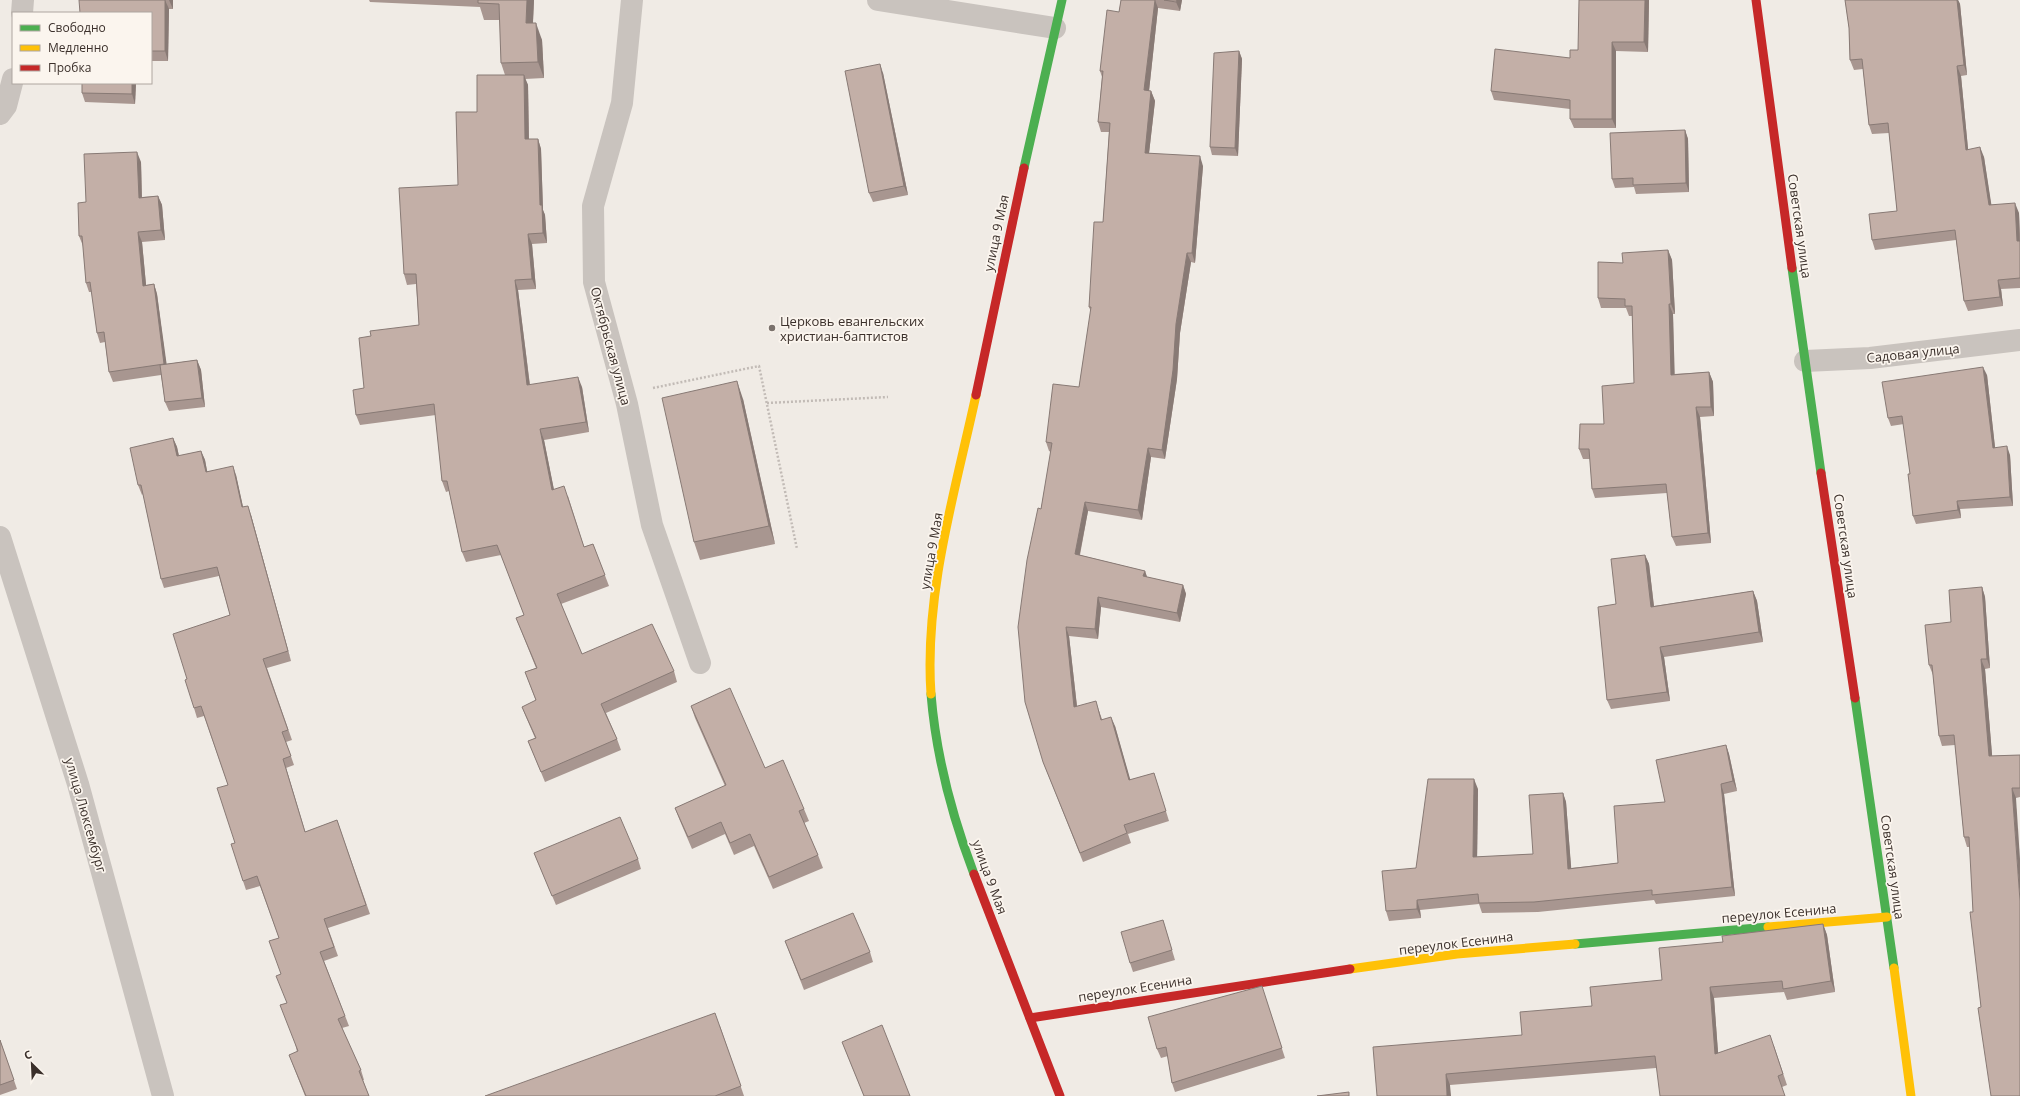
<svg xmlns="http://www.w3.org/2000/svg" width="2020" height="1096" font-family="'Open Sans',sans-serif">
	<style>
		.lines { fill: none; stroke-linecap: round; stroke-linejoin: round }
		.path { stroke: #c2bbb6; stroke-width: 2.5; stroke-dasharray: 2 2; stroke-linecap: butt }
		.street { stroke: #c9c3be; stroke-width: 22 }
		.fast { stroke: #4caf50; stroke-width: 9 }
		.slow { stroke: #ffc107; stroke-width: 9 }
		.jam { stroke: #c62828; stroke-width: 9 }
		.wall { fill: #a89690 }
		.shaded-wall { fill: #887a75 }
		.building { fill: #c3afa7; stroke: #887a75 }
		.poi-dot { fill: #7a716c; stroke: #fbf5ee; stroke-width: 1.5 }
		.labels { text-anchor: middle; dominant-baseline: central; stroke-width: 3.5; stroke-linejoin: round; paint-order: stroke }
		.street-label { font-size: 13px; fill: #3b302b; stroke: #fbf5ee }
		.poi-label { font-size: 13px; fill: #3b302b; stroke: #fbf5ee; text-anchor: start }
	</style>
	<rect width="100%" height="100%" fill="#f0ebe5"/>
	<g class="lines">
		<g class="path">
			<polyline points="653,388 759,366 797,549"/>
			<polyline points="767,403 888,397"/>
		</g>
		<g class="street">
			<polyline points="632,0 622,103 593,206 594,282 627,404 652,525 700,663"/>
			<polyline points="878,0 1055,28"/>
			<polyline points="22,13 23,0"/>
			<polyline points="0,114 6,106 13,79"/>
			<polyline points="1805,361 1870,358 2020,340"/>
			<polyline points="0,537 78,784 163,1096"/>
		</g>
		<g class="fast">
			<polyline points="1024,168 1062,0"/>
			<polyline points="1792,268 1821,473"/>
			<path d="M931 694C936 756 952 816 974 874"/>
			<polyline points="1855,698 1894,968"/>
			<polyline points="1575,944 1768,927"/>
		</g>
		<g class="slow">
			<path d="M931 694C924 594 955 492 976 395"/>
			<polyline points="1768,927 1887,917"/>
			<polyline points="1894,968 1911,1096"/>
			<polyline points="1350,969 1457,954 1575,944"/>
		</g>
		<g class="jam">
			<polyline points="1756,0 1792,268"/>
			<polyline points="976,395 1024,168"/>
			<polyline points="1821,473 1855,698"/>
			<polyline points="974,874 1060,1096"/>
			<polyline points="1030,1018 1350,969"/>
		</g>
	</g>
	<g class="wall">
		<polygon points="79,0 173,0 173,9 169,9 168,61 151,61 151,13"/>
		<polygon points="369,0 534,0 533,23 542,40 544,78 525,79 528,85 529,139 538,139 541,149 543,210 545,215 547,243 532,244 536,289 518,290 530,385 582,387 589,432 544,440 554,490 568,496 584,547 593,544 609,586 561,604 582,654 674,671 677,682 606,713 617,739 621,750 545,782 528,741 535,738 526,717 522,707 536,701 525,672 536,668 516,618 524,615 501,555 466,562 462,552 449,491 446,492 442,481 436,415 360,425 356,415 364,388 371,336 419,325 416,284 407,285 404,274 458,185 477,112 505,75 501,63 500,20 484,20 480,7 370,2"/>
		<polygon points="1121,0 1182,0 1180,11 1158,8 1149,91 1151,91 1155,101 1149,153 1203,166 1195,263 1191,262 1180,333 1177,379 1165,459 1151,457 1142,520 1088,511 1080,555 1145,571 1147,577 1183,585 1186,594 1180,622 1101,607 1098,639 1069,636 1077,706 1099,711 1102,719 1115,726 1130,780 1154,773 1169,821 1128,834 1131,843 1083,862 1043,762 1041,509 1051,452 1049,451 1046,442 1079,387 1091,312 1089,307 1103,222 1109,132 1101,132 1098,122 1102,77 1100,71 1119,12"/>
		<polygon points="1649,0 1648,52 1616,51 1616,128 1574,128 1570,119 1570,109 1494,100 1491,91 1570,58 1578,50"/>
		<polygon points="1845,0 1958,0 1960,4 1967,75 1961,76 1968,149 1984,157 1991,205 2019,213 2020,234 2020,288 2001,289 2003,306 1968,311 1964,301 1956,240 1875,250 1872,240 1897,211 1889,133 1872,134 1869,125 1863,69 1854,70 1850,60 1849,28"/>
		<polygon points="1239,51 1242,59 1238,156 1212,155 1210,147"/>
		<polygon points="883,73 908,195 873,202 869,193"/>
		<polygon points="82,83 136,83 135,104 85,102 82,93"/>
		<polygon points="1685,130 1688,139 1689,192 1636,194 1634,187 1615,188 1612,179"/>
		<polygon points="141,162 142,197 158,196 162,205 165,240 142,242 146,285 154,284 157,294 166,364 197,360 201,370 205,407 169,411 165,402 161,375 113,382 109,372 105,342 100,343 97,333 92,292 89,292 86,283 83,246 79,236 86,202"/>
		<polygon points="1668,250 1672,260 1675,314 1673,314 1674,374 1709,372 1713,382 1714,416 1700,417 1711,543 1676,546 1672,537 1667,493 1595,498 1592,489 1590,459 1583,459 1579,449 1604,424 1634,383 1632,316 1629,316 1626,308 1601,308 1598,298 1623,263"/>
		<polygon points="1987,375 1995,448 2010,455 2013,506 1960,509 1961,518 1916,524 1913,516 1910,474 1904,424 1891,426 1888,418"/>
		<polygon points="743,399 775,544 700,560 694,542"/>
		<polygon points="173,438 177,447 179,456 201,451 205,460 207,471 236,475 243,507 251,515 291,661 267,668 292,740 286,742 294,765 286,768 305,832 337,820 370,914 328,928 338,956 324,961 349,1026 342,1028 361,1070 364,1080 363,1080 369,1096 305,1096 289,1055 297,1052 287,1003 281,974 279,938 260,886 246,890 243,881 235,843 228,785 204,716 197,718 194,708 187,679 230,615 219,576 164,588 161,579 143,494 142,495 138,485"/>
		<polygon points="1645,555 1649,564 1654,606 1753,591 1757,601 1763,642 1664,657 1670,701 1611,709 1607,700 1616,604"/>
		<polygon points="1982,587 1985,597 1990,668 1985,669 1992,756 2020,755 2020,797 2016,798 1981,1007 1973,912 1970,847 1967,847 1964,837 1955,745 1942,746 1939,736 1933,675 1929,665 1951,622"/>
		<polygon points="691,706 765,768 804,809 809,821 804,823 818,855 823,868 773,889 754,846 734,855 725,834 692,849 680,821 675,808 725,786 695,718"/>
		<polygon points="1726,745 1729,754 1737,791 1724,794 1735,896 1656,904 1654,900 1538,912 1482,913 1479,904 1420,910 1421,918 1389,921 1386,911 1416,868 1478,789 1477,857 1533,854 1563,793 1566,802 1571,868 1618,863 1665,802"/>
		<polygon points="534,853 638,859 641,869 556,905"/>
		<polygon points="1163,920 1175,960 1133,972 1130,963"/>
		<polygon points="1823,924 1827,935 1835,992 1787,1000 1784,992 1714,998 1718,1053 1774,1046 1787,1085 1782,1087 1656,1068 1450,1085 1377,1096 1592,1006 1662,980 1723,942"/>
		<polygon points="785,941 870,952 873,962 804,990"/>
		<polygon points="1265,996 1285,1058 1175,1092 1172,1083 1168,1056 1161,1058 1157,1049"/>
		<polygon points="720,1026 744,1096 485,1096"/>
		<polygon points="0,1040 17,1089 0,1095"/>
		<polygon points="842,1042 910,1096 864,1096"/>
	</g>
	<g class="shaded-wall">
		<polygon points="165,0 169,9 168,61 165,51"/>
		<polygon points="169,0 173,0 173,9"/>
		<polygon points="527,0 534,0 532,40 526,23"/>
		<polygon points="1155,0 1158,8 1148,100 1144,90"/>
		<polygon points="1177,0 1182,0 1180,11 1176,2"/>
		<polygon points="1645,0 1649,0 1648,52 1644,42"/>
		<polygon points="1957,0 1958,0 1960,4 1967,75 1964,65"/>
		<polygon points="536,23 542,40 544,78 538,62"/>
		<polygon points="1612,42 1616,51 1616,128 1612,119"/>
		<polygon points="1239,51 1242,59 1238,156 1235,148"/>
		<polygon points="880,64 883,73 908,195 904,186"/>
		<polygon points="1957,66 1961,76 1969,159 1966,150"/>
		<polygon points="524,75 528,85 529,149 525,139"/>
		<polygon points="132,83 136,83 135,104 132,94"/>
		<polygon points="1151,91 1155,101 1148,162 1145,153"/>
		<polygon points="1685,130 1688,139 1689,192 1686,183"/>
		<polygon points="538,139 541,149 543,210 545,215 547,243 543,233 540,205"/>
		<polygon points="1980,147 1984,157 1993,215 1989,205"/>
		<polygon points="137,152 141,162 142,207 139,198"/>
		<polygon points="1200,156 1203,166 1195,263 1192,253"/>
		<polygon points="158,196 162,205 165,240 161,230"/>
		<polygon points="2015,203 2019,213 2020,249 2017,241"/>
		<polygon points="138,232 142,242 147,295 143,286"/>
		<polygon points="528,234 532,244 536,289 532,279"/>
		<polygon points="1668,250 1672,260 1675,314 1671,304"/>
		<polygon points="1187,253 1191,262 1180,333 1177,379 1165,459 1162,450 1176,324"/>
		<polygon points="515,280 518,290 531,395 527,385"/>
		<polygon points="1998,280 2001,289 2003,306 2000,297"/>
		<polygon points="154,284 157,294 168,374 164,364"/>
		<polygon points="1669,304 1673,314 1675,384 1671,375"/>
		<polygon points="197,360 201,370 205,407 202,398"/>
		<polygon points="1983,367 1987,375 1996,456 1993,448"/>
		<polygon points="1709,372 1713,382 1714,416 1711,407"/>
		<polygon points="578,377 582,387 589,432 586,422"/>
		<polygon points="737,381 743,399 775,544 769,526"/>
		<polygon points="1696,407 1700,417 1711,543 1708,533"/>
		<polygon points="540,429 544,440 556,500 552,490"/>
		<polygon points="173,438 177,447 181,466 177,456"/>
		<polygon points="2007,446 2010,455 2013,506 2010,497"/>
		<polygon points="1148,448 1151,457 1142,520 1138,510"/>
		<polygon points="201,451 205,460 209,481 206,472"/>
		<polygon points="233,466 236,475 245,516 242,507"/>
		<polygon points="1957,501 1960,509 1961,518 1958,510"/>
		<polygon points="1085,502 1088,511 1078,563 1075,554"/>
		<polygon points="248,506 251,515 291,661 288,651"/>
		<polygon points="1645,555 1649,564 1655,616 1651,607"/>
		<polygon points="1145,571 1148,580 1143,576"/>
		<polygon points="1183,585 1186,594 1180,622 1177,613"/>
		<polygon points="1982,587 1985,597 1990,668 1987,659"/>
		<polygon points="1753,591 1757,601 1763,642 1759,632"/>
		<polygon points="1098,597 1101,607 1098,639 1095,629"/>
		<polygon points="1066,627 1069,636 1078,716 1074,707"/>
		<polygon points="1660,647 1664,657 1670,701 1667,692"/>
		<polygon points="1981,659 1985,669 1993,766 1989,756"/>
		<polygon points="1096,701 1099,711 1104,729 1101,720"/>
		<polygon points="1111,717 1115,726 1133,789 1129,780"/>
		<polygon points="1726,745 1729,754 1737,791 1733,781"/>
		<polygon points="283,759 286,768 308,841 305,832"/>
		<polygon points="1474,779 1478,789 1477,866 1473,857"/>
		<polygon points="1721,784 1724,794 1735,896 1732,887"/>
		<polygon points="2012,788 2016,798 2020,859 2020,901"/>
		<polygon points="1563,793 1566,802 1572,878 1568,869"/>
		<polygon points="1417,900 1420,910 1421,918 1417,909"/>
		<polygon points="1823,924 1827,935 1835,992 1831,981"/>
		<polygon points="1710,987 1714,998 1719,1065 1715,1054"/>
		<polygon points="1446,1074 1450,1085 1451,1096 1447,1096"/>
	</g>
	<g class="building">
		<polygon points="79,0 165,0 165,51 151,51 151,13 80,13"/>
		<polygon points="478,0 527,0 526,23 536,23 538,62 501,63 499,4 478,3"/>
		<polygon points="1121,0 1155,0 1144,90 1151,91 1145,153 1200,156 1192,253 1187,253 1176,324 1173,370 1162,450 1148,448 1138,510 1085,502 1075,554 1145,571 1143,576 1183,585 1177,613 1098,597 1095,629 1066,627 1074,707 1096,701 1101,720 1111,717 1129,780 1154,773 1166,811 1124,825 1127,833 1080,853 1043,762 1025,702 1018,627 1027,560 1038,508 1041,509 1052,443 1046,442 1053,384 1079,387 1091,307 1089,307 1094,222 1103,222 1110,123 1098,122 1103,71 1100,71 1107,10 1119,12"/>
		<polygon points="1164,0 1177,0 1176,2"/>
		<polygon points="1579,0 1645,0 1644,42 1612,42 1612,119 1570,119 1570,100 1491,91 1495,49 1570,58 1570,50 1578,50"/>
		<polygon points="1845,0 1957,0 1964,65 1957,66 1966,150 1980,147 1989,205 2015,203 2017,241 2020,241 2020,278 1998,280 2000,297 1964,301 1955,230 1872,240 1869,214 1897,211 1888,123 1869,125 1862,59 1850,60 1849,28"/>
		<polygon points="1239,51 1235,148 1210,147 1214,53"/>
		<polygon points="880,64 904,186 869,193 845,71"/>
		<polygon points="477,75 524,75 525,139 538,139 540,205 542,205 543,233 528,234 532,279 515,280 527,385 578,377 586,422 540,429 552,490 564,486 584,547 593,544 605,575 557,594 582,654 652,624 674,671 601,704 617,739 541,772 528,741 536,738 522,707 536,700 525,672 537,668 516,618 524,615 497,545 462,552 447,481 442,481 434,404 356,415 353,390 364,388 359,338 371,336 370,331 419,325 416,274 404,274 399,188 458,185 456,112 477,112"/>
		<polygon points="82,83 132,83 132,94 82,93"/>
		<polygon points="1685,130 1686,183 1633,185 1633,178 1612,179 1610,133"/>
		<polygon points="137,152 139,198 158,196 161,230 138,232 143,286 154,284 164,364 109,372 104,332 97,333 90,282 86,283 82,236 79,236 78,203 86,202 84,154"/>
		<polygon points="1668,250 1671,304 1669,304 1671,375 1709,372 1711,407 1696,407 1708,533 1672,537 1666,484 1592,489 1589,449 1579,449 1580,424 1604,424 1602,386 1634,383 1632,306 1625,306 1625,299 1598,298 1598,262 1623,263 1622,253"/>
		<polygon points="197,360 202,398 165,402 160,365"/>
		<polygon points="1983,367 1993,448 2007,446 2010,497 1957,501 1958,510 1913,516 1908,474 1910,474 1902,416 1888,418 1882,382"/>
		<polygon points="737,381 769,526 694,542 662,398"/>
		<polygon points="173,438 177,456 201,451 206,472 233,466 242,507 248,506 288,651 263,659 288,730 282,732 291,756 283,759 305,832 337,820 366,905 324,919 334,947 320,952 345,1016 338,1019 361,1070 359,1071 369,1096 306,1096 289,1055 298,1051 280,1005 287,1003 276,976 281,974 269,941 279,938 257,876 243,881 231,844 235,843 217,788 228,785 201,706 194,708 185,680 187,679 173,634 230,615 217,567 161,579 141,485 138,485 130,448"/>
		<polygon points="1645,555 1651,607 1753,591 1759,632 1660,647 1667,692 1607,700 1598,607 1616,604 1611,559"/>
		<polygon points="1982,587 1987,659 1981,659 1989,756 2020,755 2020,788 2012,788 2020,901 2020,1096 1991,1096 1978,1008 1981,1007 1970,912 1973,912 1969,837 1964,837 1954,735 1939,736 1932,665 1929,665 1925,625 1951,622 1949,590"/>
		<polygon points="730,688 765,768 783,760 804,809 799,811 818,855 769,877 750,834 730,843 721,822 688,837 675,808 726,785 691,706"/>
		<polygon points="1726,745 1733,781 1721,784 1732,887 1652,895 1652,890 1534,902 1479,903 1478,894 1417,900 1417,909 1386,911 1382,871 1416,868 1428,779 1474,779 1473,857 1533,854 1529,795 1563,793 1568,869 1618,863 1614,806 1665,802 1656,760"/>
		<polygon points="620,817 638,859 552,896 534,853"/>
		<polygon points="853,913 870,952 801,980 785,941"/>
		<polygon points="1163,920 1172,950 1130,963 1121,932"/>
		<polygon points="1823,924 1831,981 1783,989 1782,981 1710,987 1715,1054 1770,1035 1783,1074 1778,1076 1785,1096 1660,1096 1655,1056 1446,1074 1447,1096 1377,1096 1373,1047 1522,1035 1520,1012 1592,1006 1590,987 1662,980 1659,948 1723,942 1722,936"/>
		<polygon points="1262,986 1282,1048 1172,1083 1166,1047 1157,1049 1148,1017"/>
		<polygon points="715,1013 741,1086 715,1096 485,1096"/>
		<polygon points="882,1025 910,1096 864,1096 842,1042"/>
		<polygon points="0,1040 14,1080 0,1085"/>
		<polygon points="1349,1092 1349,1096 1317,1096"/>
	</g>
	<circle class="poi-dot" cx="772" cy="328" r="4"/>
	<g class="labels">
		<g class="street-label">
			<text transform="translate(1800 226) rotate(82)">Советская улица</text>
			<text transform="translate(996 233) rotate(-78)">улица 9 Мая</text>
			<text transform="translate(611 346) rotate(75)">Октябрьская улица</text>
			<text transform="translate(1913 353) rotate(-6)">Садовая улица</text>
			<text transform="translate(1846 546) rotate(82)">Советская улица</text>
			<text transform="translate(931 551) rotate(-80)">улица 9 Мая</text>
			<text transform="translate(86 815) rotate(74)">улица Люксембург</text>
			<text transform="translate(1893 867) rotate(82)">Советская улица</text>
			<text transform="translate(990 877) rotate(70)">улица 9 Мая</text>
			<text transform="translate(1779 913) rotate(-5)">переулок Есенина</text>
			<text transform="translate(1456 943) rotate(-7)">переулок Есенина</text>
			<text transform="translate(1135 988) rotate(-9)">переулок Есенина</text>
		</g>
		<g class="poi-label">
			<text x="780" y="321">Церковь евангельских<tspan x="780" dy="15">христиан-баптистов</tspan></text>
		</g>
	</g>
	<rect x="12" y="12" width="140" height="72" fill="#fbf5ee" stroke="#aea6a0"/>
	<rect x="20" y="25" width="20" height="6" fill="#4caf50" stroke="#aea6a0"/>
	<text x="48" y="32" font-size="12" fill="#3b302b">Свободно</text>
	<rect x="20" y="45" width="20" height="6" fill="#ffc107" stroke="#aea6a0"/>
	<text x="48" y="52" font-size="12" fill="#3b302b">Медленно</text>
	<rect x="20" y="65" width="20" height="6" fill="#c62828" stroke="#aea6a0"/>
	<text x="48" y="72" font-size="12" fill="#3b302b">Пробка</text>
	<g transform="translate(32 1064) rotate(336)" stroke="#fbf5ee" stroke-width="3" paint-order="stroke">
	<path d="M0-3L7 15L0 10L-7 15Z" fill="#3b302b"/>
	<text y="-6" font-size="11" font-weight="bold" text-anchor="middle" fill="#3b302b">С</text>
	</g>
</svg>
